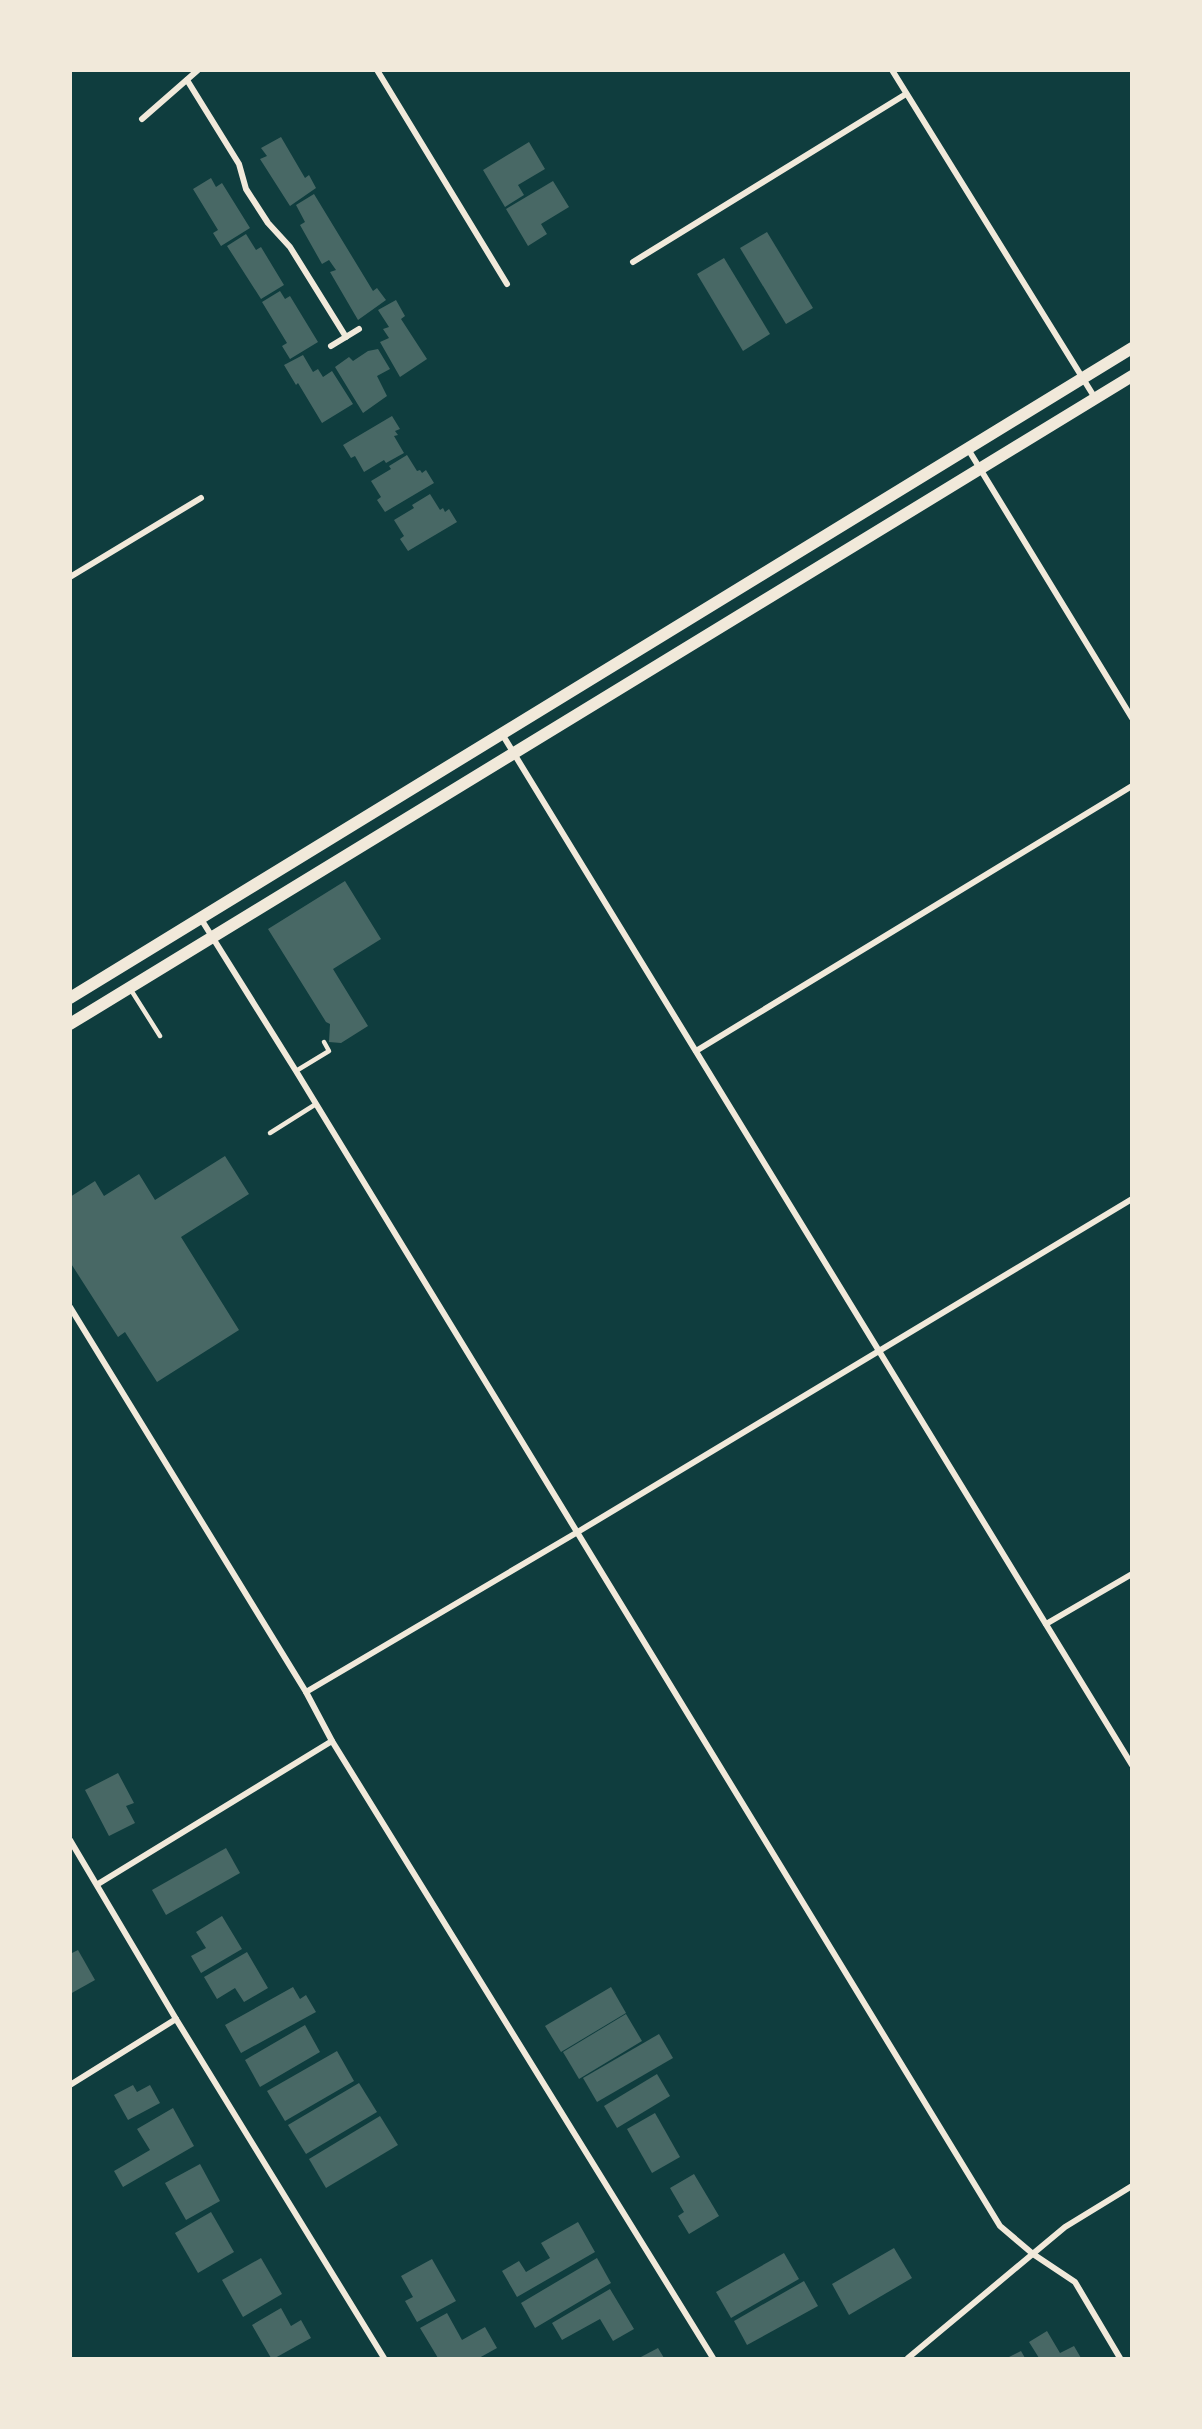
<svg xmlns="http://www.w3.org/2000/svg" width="1202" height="2429" font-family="'IBM Plex Sans',sans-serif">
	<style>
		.building { fill: #486865 }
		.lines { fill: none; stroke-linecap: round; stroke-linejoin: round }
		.service { stroke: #f1e9da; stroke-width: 4.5 }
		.minor { stroke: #f1e9da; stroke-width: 6 }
		.secondary { stroke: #f1e9da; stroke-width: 12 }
	</style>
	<rect width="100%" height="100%" fill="#0f3d3e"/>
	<g class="building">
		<polygon points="281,137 305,178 309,175 316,188 290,206 260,159 267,156 261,148"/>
		<polygon points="529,142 545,169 518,185 524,195 505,207 483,170"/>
		<polygon points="211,178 216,187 222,183 250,228 221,246 213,233 218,230 193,189"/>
		<polygon points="553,181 569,207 541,224 547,234 528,246 506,209"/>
		<polygon points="314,194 373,291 377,288 386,300 358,320 330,272 336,270 329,260 322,264 300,225 305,222 296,205"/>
		<polygon points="767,232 813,308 786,324 740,248"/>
		<polygon points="246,234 256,250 261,247 284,285 261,299 227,246"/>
		<polygon points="724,258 770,334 743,351 697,274"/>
		<polygon points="280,291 285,299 290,296 318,342 290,359 282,346 287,343 262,302"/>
		<polygon points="396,300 405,316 401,319 427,359 400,377 380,342 389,338 383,329 389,327 378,310"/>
		<polygon points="378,349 390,369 377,376 387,396 363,413 335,367 349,357 353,361 368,351"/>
		<polygon points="303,355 313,372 318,369 323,377 332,371 353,404 322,423 298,383 296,385 284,365"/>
		<polygon points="392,416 400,429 395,431 398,435 394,436 404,453 386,463 384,460 364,472 355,456 351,458 343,445"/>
		<polygon points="407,455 417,471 420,470 422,473 426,470 434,483 385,512 377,500 381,497 371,481 391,469 389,466"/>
		<polygon points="430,494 440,510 443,508 445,512 449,509 457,522 408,551 400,539 404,536 394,520 414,508 412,505"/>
		<polygon points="345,881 381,939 333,969 368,1026 341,1043 329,1042 330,1024 326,1022 268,929"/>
		<polygon points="225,1156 249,1194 181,1237 239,1330 157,1382 125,1332 118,1337 70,1262 70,1197 95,1181 104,1196 139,1174 155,1200"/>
		<polygon points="118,1773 134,1803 126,1806 135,1823 109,1836 85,1790"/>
		<polygon points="226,1848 240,1873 166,1915 152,1890"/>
		<polygon points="222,1916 242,1949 201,1973 191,1956 206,1948 196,1932"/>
		<polygon points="78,1950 95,1980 70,1994 70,1954"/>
		<polygon points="247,1952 268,1988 244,2002 235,1988 217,1999 204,1977"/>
		<polygon points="293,1987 300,1999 306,1995 316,2012 241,2053 225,2025"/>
		<polygon points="611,1987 626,2013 561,2052 545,2026"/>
		<polygon points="626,2014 642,2041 579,2079 563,2052"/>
		<polygon points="305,2025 320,2052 260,2087 245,2060"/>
		<polygon points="659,2034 673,2058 597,2102 583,2078"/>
		<polygon points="337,2051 354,2081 285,2121 267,2091"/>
		<polygon points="657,2074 670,2096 617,2128 604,2106"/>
		<polygon points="359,2083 377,2112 306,2154 288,2125"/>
		<polygon points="133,2085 137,2092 150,2085 160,2103 128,2120 114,2095"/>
		<polygon points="173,2108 194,2146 123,2187 114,2171 150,2150 137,2129"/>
		<polygon points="655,2113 680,2157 652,2173 627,2129"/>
		<polygon points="380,2116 398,2145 326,2188 309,2159"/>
		<polygon points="200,2164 220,2201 186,2220 165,2183"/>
		<polygon points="694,2174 719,2216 689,2234 678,2216 684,2212 670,2188"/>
		<polygon points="211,2212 234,2252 198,2273 175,2233"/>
		<polygon points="578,2222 595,2252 517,2297 502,2271 519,2261 526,2272 550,2258 541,2243"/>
		<polygon points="894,2248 912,2278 849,2315 832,2284"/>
		<polygon points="784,2253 799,2279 731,2318 716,2292"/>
		<polygon points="261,2258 282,2294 243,2317 222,2280"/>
		<polygon points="597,2258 611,2283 535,2328 521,2303"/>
		<polygon points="432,2259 456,2301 417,2322 405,2301 413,2297 401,2276"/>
		<polygon points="804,2281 818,2306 747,2345 734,2321"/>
		<polygon points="610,2289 634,2329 613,2341 600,2319 562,2340 552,2323"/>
		<polygon points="281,2308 291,2326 301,2320 311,2338 275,2358 271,2358 252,2325"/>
		<polygon points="447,2313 462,2340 485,2327 497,2348 479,2358 438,2358 420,2328"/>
		<polygon points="1047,2331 1060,2353 1074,2346 1081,2358 1039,2358 1029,2342"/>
		<polygon points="658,2348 664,2358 639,2358"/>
		<polygon points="1021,2351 1025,2358 1007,2358"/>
	</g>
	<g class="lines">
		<g class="service">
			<polyline points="131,990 160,1036"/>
			<polyline points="296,1071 329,1051 324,1042"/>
			<polyline points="270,1133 316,1104"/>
		</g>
		<g class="minor">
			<polyline points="377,70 507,284"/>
			<polyline points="892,70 1095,398"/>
			<polyline points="187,80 239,164 246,189 268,223 290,247 346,337"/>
			<polyline points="142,119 198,70"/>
			<polyline points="633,262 906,94"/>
			<polyline points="331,346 359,329"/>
			<polyline points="968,449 1132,718"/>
			<polyline points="70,577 201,498"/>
			<polyline points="502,734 1132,1765"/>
			<polyline points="201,919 296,1071 1000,2226 1033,2254 1075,2282 1120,2358"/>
			<polyline points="696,1051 1132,786"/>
			<polyline points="70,1307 306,1692 332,1741 713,2358"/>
			<polyline points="1046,1624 1132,1574"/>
			<polyline points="306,1692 576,1533 1132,1199"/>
			<polyline points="70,1840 176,2019 384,2358"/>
			<polyline points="98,1884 332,1741"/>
			<polyline points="70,2085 176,2019"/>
			<polyline points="908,2358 1065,2227 1132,2186"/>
		</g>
		<g class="secondary">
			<polyline points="70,998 1132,348"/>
			<polyline points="70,1024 1132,376"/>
		</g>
	</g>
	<rect width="1202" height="2429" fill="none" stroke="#f1e9da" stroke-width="144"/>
</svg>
